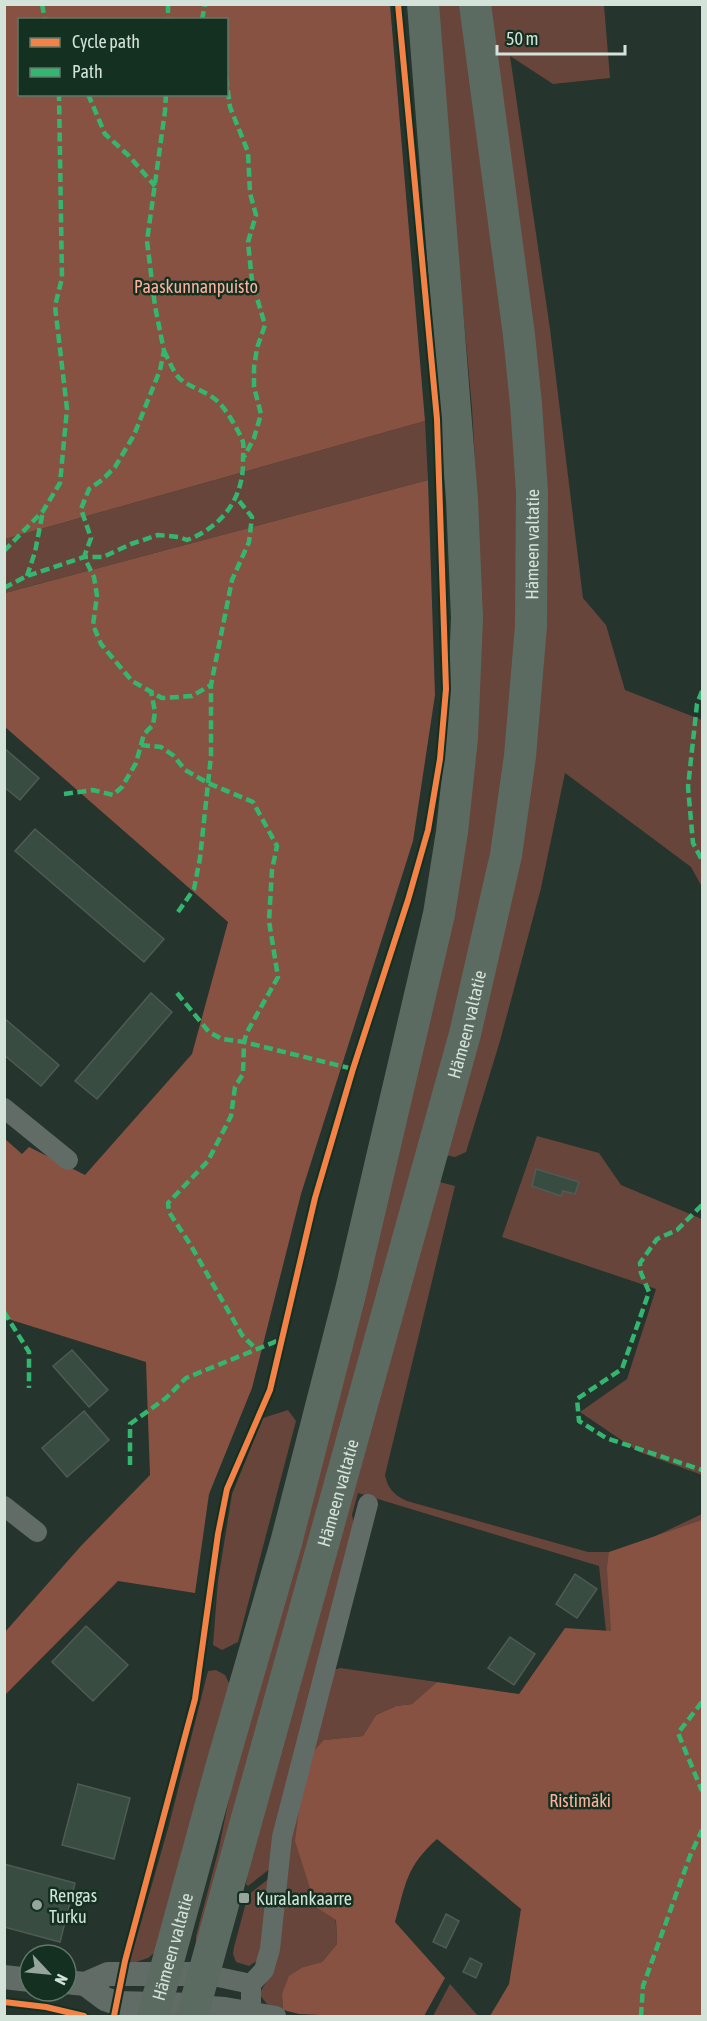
<svg xmlns="http://www.w3.org/2000/svg" width="707" height="2021" font-family="'Asap Condensed',sans-serif">
	<style>
		.green { fill: #67453b }
		.forest { fill: #885243; fill-rule: evenodd }
		.building { fill: #394c42; stroke: #4f5b54; stroke-width: 1.5 }
		.lines { fill: none; stroke-linecap: round; stroke-linejoin: round }
		.minor { stroke: #616c66; stroke-width: 20 }
		.tertiary { stroke: #616c66; stroke-width: 24 }
		.trunk { stroke: #5c6b62; stroke-width: 32 }
		.quiet { stroke: #33b770; stroke-width: 4.5; stroke-dasharray: 9 4.5; stroke-linecap: butt }
		.cycleway-casing { stroke: #143021; stroke-width: 10 }
		.cycleway { stroke: #f48246; stroke-width: 6 }
		.poi-dot { fill: #96a69c; stroke: #143021; stroke-width: 2 }
		.labels { text-anchor: middle; dominant-baseline: central; stroke-width: 5; stroke-linejoin: round; paint-order: stroke }
		.park-label { font-size: 18px; fill: #ffb19d; stroke: #143021 }
		.street-label { font-size: 18px; fill: #d3e3d9; stroke: #143021 }
		.poi-label { font-size: 18px; fill: #d3e3d9; stroke: #143021; text-anchor: start }
	</style>
	<rect width="100%" height="100%" fill="#25342c"/>
	<g class="green">
		<polygon points="435,5 463,5 513,398 521,516 510,743 491,874 451,1034 196,1945 196,1936 218,1852 231,1789 425,1027 478,517 472,408"/>
		<polygon points="487,5 604,5 610,78 553,84 510,56 550,329 583,598 606,625 625,690 702,720 702,887 691,867 565,773 541,888 500,1041 466,1152 455,1157 444,1155 543,626"/>
		<polygon points="425,421 428,480 5,593 5,539"/>
		<polygon points="537,1136 599,1153 621,1185 702,1219 702,1475 639,1452 580,1412 627,1379 656,1289 502,1237"/>
		<path d="M436 1181 455 1186 385 1475C388 1489 394 1495 407 1501L588 1552H609V1558L702 1514V1972L607 1640 599 1566 358 1493 352 1515 355 1529 271 1868 248 1886 246 1884 250 1856Z"/>
		<polygon points="288,1410 296,1421 238,1642 222,1650 213,1645 218,1581 232,1494 263,1418"/>
		<polygon points="340,1668 437,1682 412,1704 396,1706 376,1715 363,1736 325,1740 337,1944 322,1962 303,1967 282,1994 283,2010 267,2004 259,1994 271,1974 287,1844 333,1670"/>
		<polygon points="216,1670 225,1675 230,1685 159,1949 148,1958 133,1963 130,1961 169,1825 208,1671"/>
		<polygon points="271,1877 263,1948 258,1960 249,1966 236,1962 233,1954 234,1947 248,1895"/>
		<polygon points="450,1984 478,2016 433,2016"/>
	</g>
	<g class="forest">
		<path d="M5 4 390 5 425 421 5 539ZM20 20H226V94H20Z"/>
		<polygon points="428,480 435,695 413,841 301,1194 252,1388 209,1494 195,1593 118,1581 5,1695 5,1632 80,1547 150,1475 146,1362 5,1318 5,1139 22,1154 29,1147 85,1175 192,1054 228,922 5,727 5,593"/>
		<path d="M702 1520V2016H490L509 1984 521 1909 437 1839C406 1867 406 1883 395 1922L445 1978 424 2016H344L299 2014 283 2010 282 1994 289 1976 303 1967 322 1962 337 1944 336 1920 316 1907 295 1841 302 1787 314 1751 324 1740 363 1736 376 1715 396 1706 412 1704 437 1682 519 1694 565 1628 611 1631 607 1568 609 1552Z"/>
	</g>
	<g class="building">
		<polygon points="4,748 39,778 20,800 4,787"/>
		<polygon points="35,829 164,939 144,962 15,851"/>
		<polygon points="151,993 172,1012 97,1099 75,1081"/>
		<polygon points="4,1018 59,1065 41,1086 4,1055"/>
		<polygon points="536,1169 579,1182 575,1194 563,1191 561,1196 532,1186"/>
		<polygon points="72,1350 108,1390 89,1407 53,1366"/>
		<polygon points="84,1411 109,1440 67,1477 42,1448"/>
		<polygon points="575,1574 597,1589 577,1618 556,1604"/>
		<polygon points="86,1626 128,1665 93,1701 52,1662"/>
		<polygon points="510,1637 535,1654 514,1685 488,1668"/>
		<polygon points="78,1784 130,1798 114,1859 62,1845"/>
		<polygon points="4,1864 75,1883 60,1942 4,1927"/>
		<polygon points="446,1914 459,1921 446,1948 433,1942"/>
		<polygon points="470,1958 482,1964 476,1978 463,1972"/>
	</g>
	<g class="lines">
		<g class="minor">
			<polyline points="4,1108 68,1160"/>
			<polyline points="4,1506 37,1532"/>
			<polyline points="204,1974 251,1984"/>
			<polyline points="195,2005 225,2007 276,2016"/>
			<polyline points="251,2016 251,1984 264,1970 270,1949 282,1837 368,1504"/>
		</g>
		<g class="tertiary">
			<polyline points="4,1977 30,1980"/>
			<polyline points="66,1982 85,1984 108,1974 204,1974"/>
			<polyline points="85,1984 105,1999 117,2003 195,2005"/>
		</g>
		<g class="trunk">
			<path id="s1" d="M153 2016 221 1768 286 1543 351 1290 439 914 452 832 462 738 467 618 462 499 423 4"/>
			<path id="s2" d="M192 2016 465 1034 506 855 520 756 531 626 532 492 526 404 519 335 475 4"/>
		</g>
		<g class="quiet">
			<polyline points="42,4 45,20"/>
			<polyline points="168,4 168,20"/>
			<polyline points="202,20 205,4"/>
			<polyline points="226,77 230,107 248,152 250,193 256,215 248,242 252,281 265,325 257,348 254,368 254,387 261,414 254,438 244,457"/>
			<polyline points="88,94 105,134 129,156 155,186"/>
			<polyline points="166,94 165,111 147,241 155,306 164,351 160,370 134,435 115,467 102,480 89,489 81,509 91,538 84,557 94,577 97,596 93,625 101,644 132,681 162,698 192,696 211,685 232,580 249,542 252,517 236,497"/>
			<polyline points="4,551 43,511 60,483 67,409 55,306 62,278 59,94"/>
			<polyline points="27,576 35,552 43,511"/>
			<path d="M4 588 27 576 84 557H103L131 544 158 535 179 537 187 540C222 527 244 498 243 460 243 455 244 447 243 442 240 433 228 413 222 406 211 392 194 390 180 379 173 372 169 360 164 351"/>
			<polyline points="702,691 697,704 688,787 693,843 702,860"/>
			<polyline points="141,745 161,747 174,756 185,770 208,783 253,802 277,846 272,870 269,921 278,977 247,1032 244,1042 243,1074 235,1087 231,1116 208,1161 168,1203 169,1212 190,1244 242,1335 256,1349"/>
			<polyline points="64,794 93,790 113,795 122,787 136,763 144,734 153,725 155,712 151,691"/>
			<polyline points="178,912 194,889 200,858 211,756 211,685"/>
			<polyline points="177,993 209,1032 222,1039 244,1042 353,1069"/>
			<polyline points="702,1205 677,1230 657,1239 640,1263 641,1273 649,1292 622,1369 577,1399 579,1421 606,1438 702,1470"/>
			<polyline points="4,1312 29,1352 29,1388"/>
			<polyline points="130,1465 130,1424 166,1398 186,1378 282,1339"/>
			<polyline points="702,1702 678,1733 702,1791"/>
			<polyline points="641,2016 643,1986 690,1856 702,1830"/>
		</g>
		<g class="cycleway-casing">
			<g id="cycleway">
				<polyline points="4,2002 46,2007 84,2016"/>
				<polyline points="114,2016 125,1961 195,1699 218,1534 227,1489 270,1390 315,1198 353,1069 408,900 428,830 440,759 446,689 437,419 398,4"/>
			</g>
		</g>
		<use href="#cycleway" class="cycleway"/>
	</g>
	<g class="poi-dot">
		<rect x="238" y="1892" width="12" height="12" rx="3"/>
		<circle cx="37" cy="1905" r="6"/>
	</g>
	<g class="labels">
		<g class="park-label">
			<text x="196" y="286">Paaskunnanpuisto</text>
			<text x="580" y="1800">Ristimäki</text>
		</g>
		<g class="street-label">
			<text stroke="none"><textPath href="#s2" startOffset="1515">Hämeen valtatie</textPath></text>
			<text stroke="none"><textPath href="#s2" startOffset="1029">Hämeen valtatie</textPath></text>
			<text stroke="none"><textPath href="#s2" startOffset="543">Hämeen valtatie</textPath></text>
			<text stroke="none"><textPath href="#s1" startOffset="72">Hämeen valtatie</textPath></text>
		</g>
		<g class="poi-label">
			<text x="49" y="1895">Rengas<tspan x="49" dy="21">Turku</tspan></text>
			<text x="256" y="1898">Kuralankaarre</text>
		</g>
	</g>
	<rect width="707" height="2021" fill="none" stroke="#d3e3d9" stroke-width="12"/>
	<rect x="18" y="18" width="210" height="78" fill="#143021" stroke="#60786b" stroke-width="1.5"/>
	<rect x="30" y="38" width="30" height="9" fill="#f48246" stroke="#60786b" stroke-width="1.5"/>
	<text x="72" y="48" font-size="18" fill="#d3e3d9">Cycle path</text>
	<rect x="30" y="68" width="30" height="9" fill="#33b770" stroke="#60786b" stroke-width="1.5"/>
	<text x="72" y="78" font-size="18" fill="#d3e3d9">Path</text>
	<g transform="translate(48 1973) rotate(116)"><circle r="28" fill="#143021" stroke="#60786b" stroke-width="1.5"/>
	<path d="M0-4.5L10 22L0 15L-10 22Z" fill="#96a69c"/>
	<text y="-9" font-size="16" font-weight="bold" text-anchor="middle" fill="#d3e3d9">N</text>
	</g>
	<path d="M497 45v9h128v-9" fill="none" stroke="#d3e3d9" stroke-width="3"/>
	<text x="506" y="45" font-size="18" fill="#d3e3d9" stroke="#143021" stroke-width="4.5" paint-order="stroke">50 m</text>
</svg>
